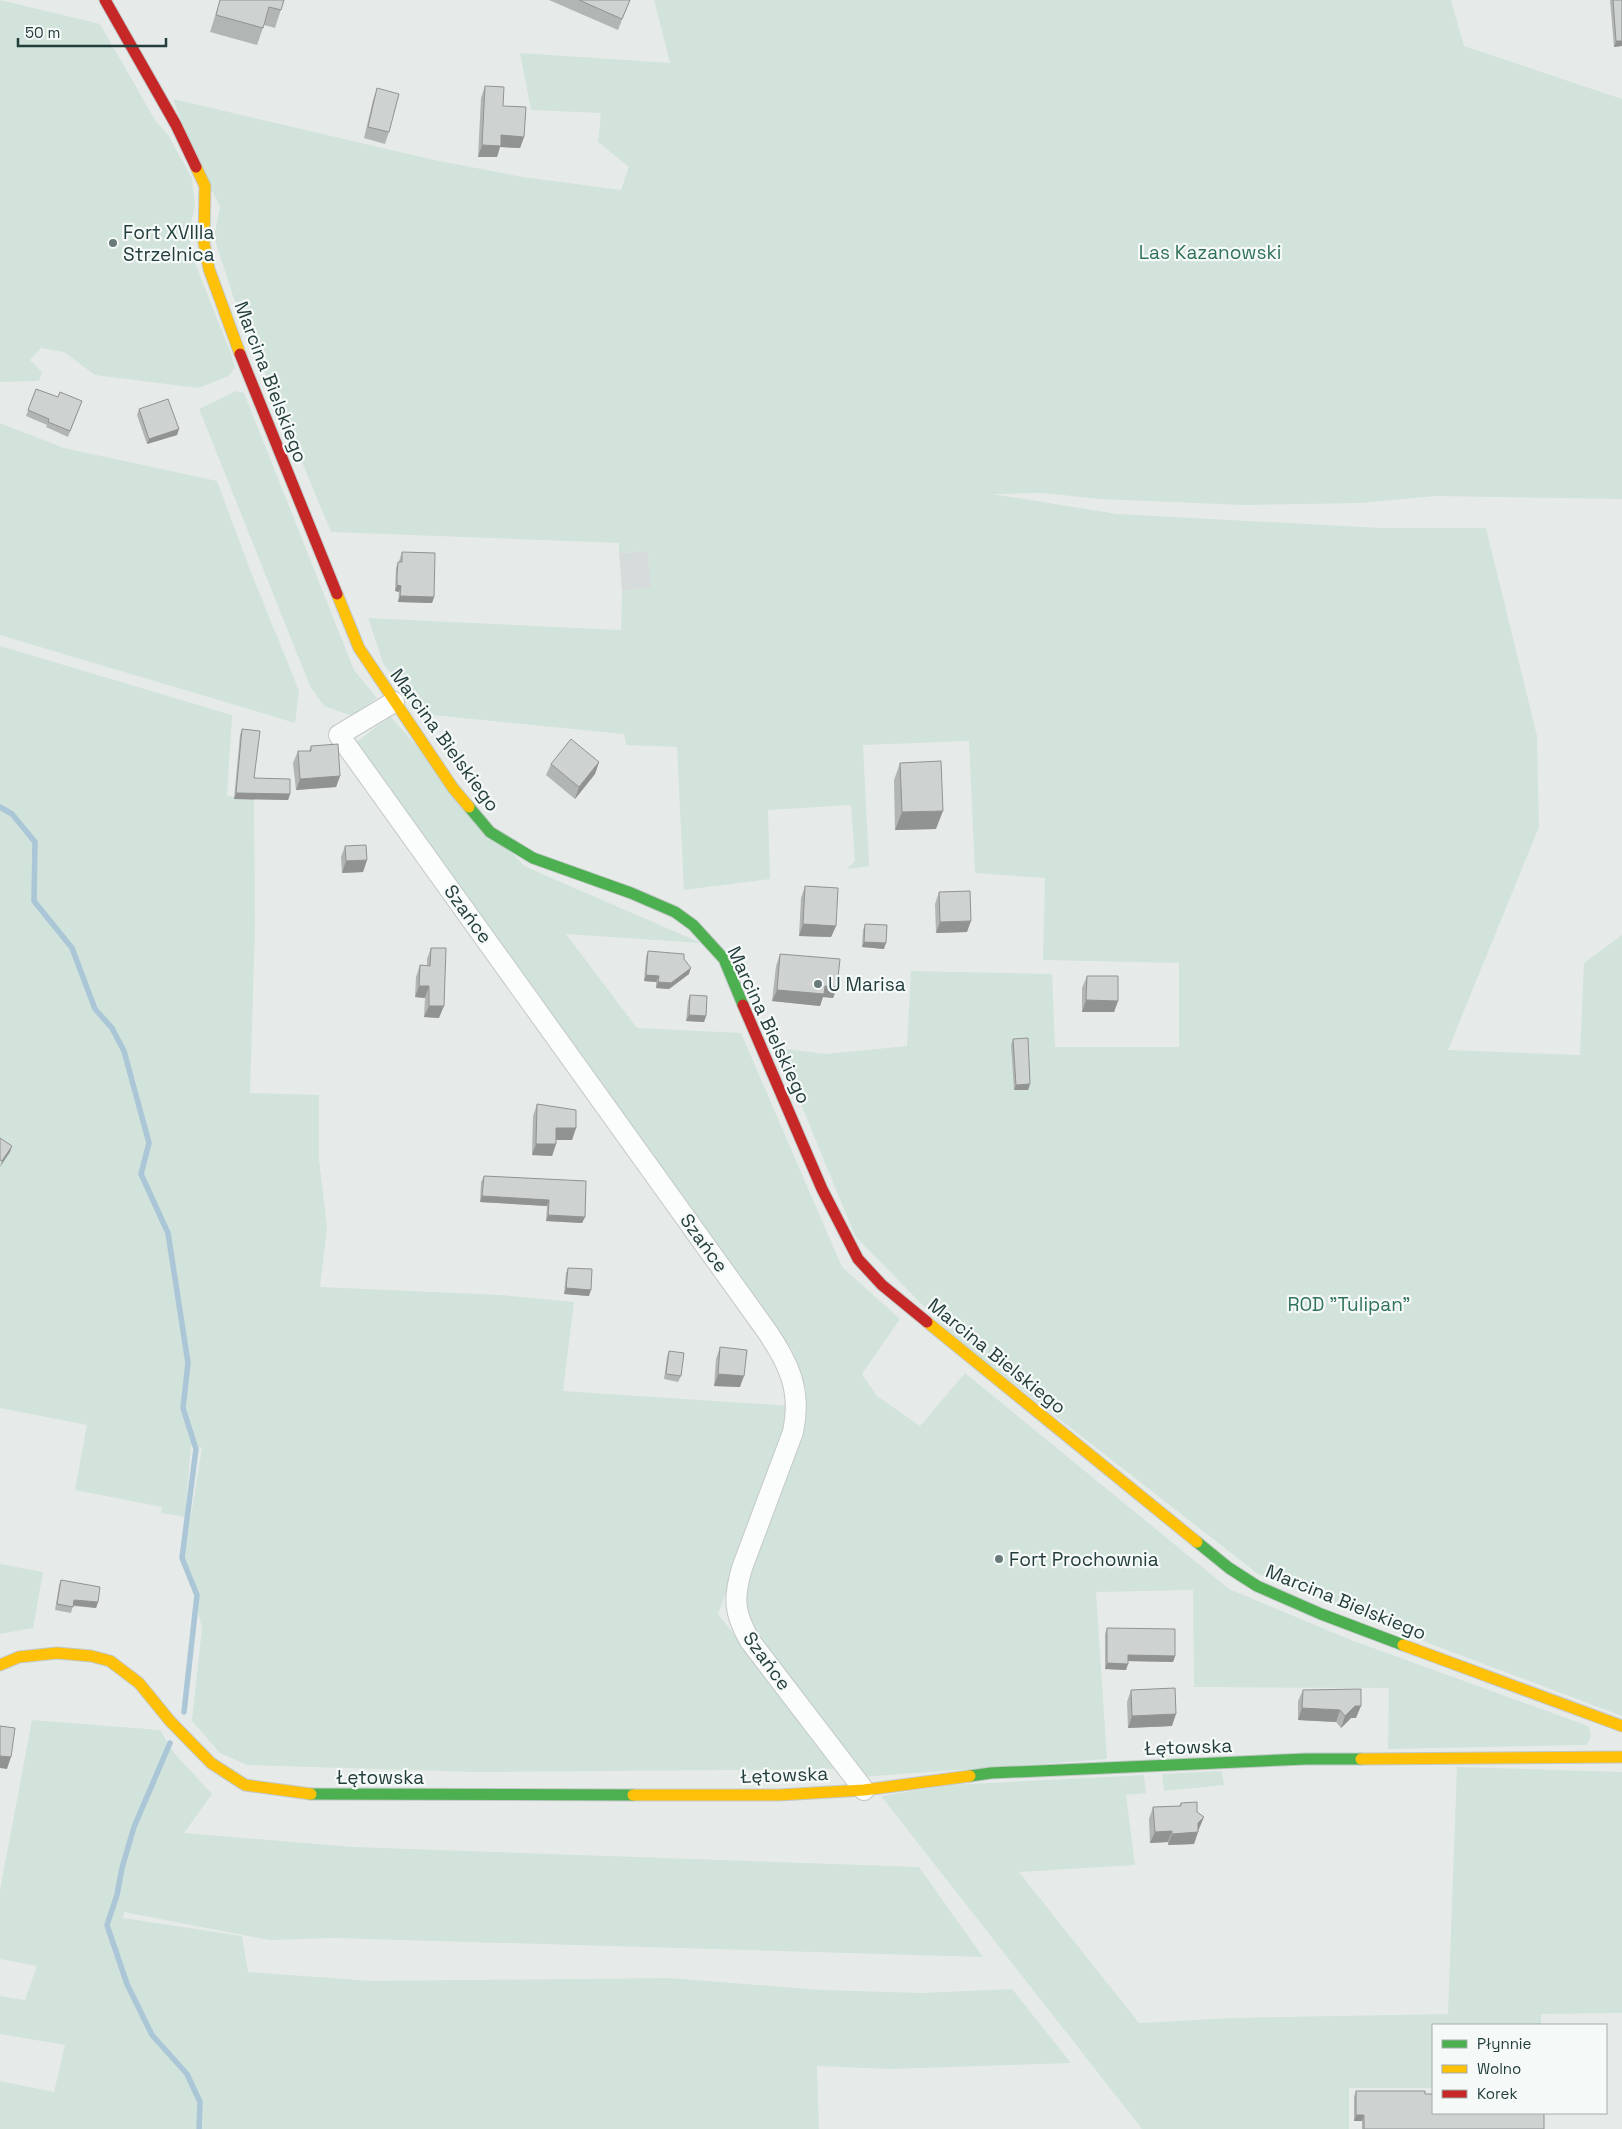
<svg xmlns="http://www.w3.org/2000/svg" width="1622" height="2129" font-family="'Space Grotesk',sans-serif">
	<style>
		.built { fill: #d5dcdb }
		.green { fill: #d1e3db }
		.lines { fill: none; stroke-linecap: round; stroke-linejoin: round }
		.stream { stroke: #aac6d7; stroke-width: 5.5 }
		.street-casing { stroke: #c3c8c7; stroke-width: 22 }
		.fast-casing { stroke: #c2c8c7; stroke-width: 13 }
		.slow-casing { stroke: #c2c8c7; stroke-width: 13 }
		.jam-casing { stroke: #c2c8c7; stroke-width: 13 }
		.street { stroke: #fbfcfc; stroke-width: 20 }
		.fast { stroke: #4caf50; stroke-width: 11 }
		.slow { stroke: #ffc107; stroke-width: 11 }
		.jam { stroke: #c62828; stroke-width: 11 }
		.wall { fill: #b1b5b4 }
		.shaded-wall { fill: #909392 }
		.building { fill: #ced2d1; stroke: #909392 }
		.poi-dot { fill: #687b7a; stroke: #f5f9f8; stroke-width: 2 }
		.labels { text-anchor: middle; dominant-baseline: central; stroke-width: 4.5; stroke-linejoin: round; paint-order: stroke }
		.poi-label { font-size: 19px; fill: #243e3d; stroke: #f5f9f8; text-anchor: start }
		.park-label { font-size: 19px; fill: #31735a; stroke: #f5f9f8 }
		.street-label { font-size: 19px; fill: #243e3d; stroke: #f5f9f8 }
	</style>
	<rect width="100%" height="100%" fill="#e6ebea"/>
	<polygon class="built" points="648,551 651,588 622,591 619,553"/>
	<g class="green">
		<polygon points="0,0 100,24 155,120 168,135 192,178 195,206 190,227 190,251 230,351 235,367 229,376 198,388 95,375 64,352 41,348 30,360 42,372 39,381 0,382"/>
		<polygon points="654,0 1451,0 1464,46 1622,99 1622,499 1436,496 1360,503 1245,505 1100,499 1042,493 992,494 1117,514 1381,528 1486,528 1537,736 1539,827 1448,1050 1580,1055 1584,963 1622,935 1622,1716 1436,1646 1258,1574 953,1336 855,1236 778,1048 826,1054 907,1046 911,971 1052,974 1055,1047 1179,1047 1179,963 1043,960 1045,878 975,873 969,741 863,745 869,866 847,869 855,861 851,805 768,810 770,879 684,890 677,747 626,745 624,734 423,714 383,663 368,618 621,630 622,591 651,588 648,551 619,553 619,543 331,532 233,296 214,237 220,207 192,150 173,99 434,160 523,177 621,190 629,167 598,142 601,113 531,110 520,53 670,63"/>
		<polygon points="236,391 244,393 354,670 377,698 352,716 324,706 310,686 199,409"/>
		<polygon points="0,423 64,448 217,481 249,567 299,691 295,723 0,635"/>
		<polygon points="0,646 232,715 227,796 254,798 255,926 250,1093 319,1095 319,1160 327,1227 320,1287 501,1295 574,1302 563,1391 792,1406 793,1412 718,1614 840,1769 476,1772 247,1765 220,1753 192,1721 202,1628 184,1558 202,1448 191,1446 185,1517 161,1513 162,1507 75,1490 87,1425 0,1408"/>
		<path d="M390 716 524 866 701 943 566 934 637 1028 741 1033 842 1267 900 1319 862 1374 877 1396 920 1426 965 1373 1229 1589 1351 1640 1588 1726C1592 1734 1592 1738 1586 1745L1388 1749 1389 1688 1194 1687 1193 1590 1096 1592 1107 1759 860 1777 745 1619V1584L797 1444 806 1415V1390L793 1351 354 744Z"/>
		<polygon points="0,1564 43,1572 33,1628 0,1634"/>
		<polygon points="32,1720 160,1730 175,1754 212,1794 184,1833 354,1847 919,1867 983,1957 335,1938 269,1940 124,1912 123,1918 242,1936 248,1972 373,1981 670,1978 822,1990 922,1993 1012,1989 1071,2063 891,2069 817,2066 819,2129 0,2129 0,2081 54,2092 65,2045 0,2034 0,1996 25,2000 37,1966 0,1959 0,1890"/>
		<polygon points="1457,1767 1622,1772 1622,2013 1541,2014 1541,2025 1433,2025 1433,2088 1349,2088 1349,2129 1142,2129 881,1796 950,1785 1144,1775 1146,1793 1126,1795 1135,1865 1019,1872 1139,2023 1232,2018 1448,2014"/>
		<polygon points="1222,1771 1224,1785 1164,1791 1162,1774"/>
	</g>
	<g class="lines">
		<g class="stream">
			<polyline points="0,807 12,814 35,842 34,901 72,948 95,1009 112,1028 124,1051 149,1143 141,1174 168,1233 188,1363 183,1408 196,1449 182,1558 197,1595 184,1712"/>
			<polyline points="170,1743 134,1827 122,1868 117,1895 107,1925 127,1984 152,2035 187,2074 200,2102 199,2129"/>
		</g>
		<g class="street-casing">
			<path id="street" d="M394 702 339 735 766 1330C789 1363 802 1391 793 1432L742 1568C733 1599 734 1613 750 1641L864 1790"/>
		</g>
		<g class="fast-casing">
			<g id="fast">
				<polyline points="469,807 490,832 533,858 631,893 675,912 693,925 724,959 743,1005"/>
				<polyline points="1197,1542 1229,1568 1257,1586 1321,1614 1403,1645"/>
				<polyline points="970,1776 991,1773 1306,1759 1361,1759"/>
				<polyline points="311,1794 633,1795"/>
			</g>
		</g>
		<g class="slow-casing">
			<g id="slow">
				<polyline points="196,167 205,186 204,243 209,269 240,354"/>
				<polyline points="337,594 359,648 453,788 469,807"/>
				<polyline points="927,1322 1197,1542"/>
				<polyline points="1403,1645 1622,1726"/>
				<polyline points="0,1665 19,1657 57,1653 91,1656 110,1661 139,1683 170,1721 211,1763 245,1785 311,1794"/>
				<polyline points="1361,1759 1622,1757"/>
				<polyline points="633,1795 779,1795 864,1790 970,1776"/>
			</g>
		</g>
		<g class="jam-casing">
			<g id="jam">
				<polyline points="105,0 176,125 196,167"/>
				<polyline points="240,354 337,594"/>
				<polyline points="743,1005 822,1189 858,1259 882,1285 927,1322"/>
			</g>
		</g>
		<use href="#street" class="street"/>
		<use href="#fast" class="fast"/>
		<use href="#slow" class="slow"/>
		<use href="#jam" class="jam"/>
	</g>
	<g class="wall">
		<polygon points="220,0 284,0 275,28 264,25 257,45 210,32"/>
		<polygon points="549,0 630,0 618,30"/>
		<polygon points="1610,0 1622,0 1622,46 1614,47"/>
		<polygon points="485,86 503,106 524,137 520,148 500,147 497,157 478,157 481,98"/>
		<polygon points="377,88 389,132 385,144 364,138 373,100"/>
		<polygon points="36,389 58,397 82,401 68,437 46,427 47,425 26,416"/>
		<polygon points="139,409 179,429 177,435 147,444 137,415"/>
		<polygon points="402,552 434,597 432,603 398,602 399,592 395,591 396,568 398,562 399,562 400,558"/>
		<polygon points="242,729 254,778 290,794 288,800 234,799 240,735"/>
		<polygon points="311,746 340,776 336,787 296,790 293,763 298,751 309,751"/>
		<polygon points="599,762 595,774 575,799 546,775 551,764"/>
		<polygon points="900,763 936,829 895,830 894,780"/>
		<polygon points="345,846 367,860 363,872 342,873 341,857"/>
		<polygon points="805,886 836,926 831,937 799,936 801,898"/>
		<polygon points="939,892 967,932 936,933 935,904"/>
		<polygon points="865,924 884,949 862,947 863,930"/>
		<polygon points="431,948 439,1018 424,1017 425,998 415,997 416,977 420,965 427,966 427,959"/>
		<polygon points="648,951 689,974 669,989 656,988 656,982 644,981 646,957"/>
		<polygon points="780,954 837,987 833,998 823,997 820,1006 772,1001 776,966"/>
		<polygon points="1087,976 1118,1001 1114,1012 1082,1012 1082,988"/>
		<polygon points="690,995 706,1016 704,1022 686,1021 688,1001"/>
		<polygon points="1013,1039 1030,1084 1028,1090 1014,1090 1011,1045"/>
		<polygon points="537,1104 576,1128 572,1140 556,1140 556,1144 552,1156 532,1155 533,1116"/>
		<polygon points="484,1176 586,1181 585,1217 582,1223 546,1221 547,1206 480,1202 481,1182"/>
		<polygon points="568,1268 589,1296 564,1294 566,1273"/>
		<polygon points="720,1347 740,1387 714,1386 716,1359"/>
		<polygon points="669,1351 681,1376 678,1382 664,1379 667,1357"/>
		<polygon points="61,1580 98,1602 96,1608 73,1606 71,1613 55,1610 59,1585"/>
		<polygon points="1107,1628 1175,1656 1173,1662 1128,1661 1126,1670 1105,1669 1105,1634"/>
		<polygon points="1131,1690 1172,1726 1128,1728 1127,1702"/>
		<polygon points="1303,1690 1356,1718 1351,1718 1341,1728 1336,1722 1298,1720 1298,1701"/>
		<polygon points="1181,1803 1197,1812 1199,1829 1194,1844 1168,1845 1168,1842 1150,1843 1149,1819 1153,1807 1179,1806"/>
		<polygon points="1356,2091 1544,2129 1362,2129 1362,2121 1354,2121 1354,2097"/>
	</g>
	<g class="shaded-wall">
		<polygon points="1616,41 1622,41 1622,46 1614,47"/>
		<polygon points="501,135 524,137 520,148 500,147 497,157 478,157 482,145"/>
		<polygon points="179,429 177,435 147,444 149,439"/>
		<polygon points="397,585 401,586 399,592 395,591"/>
		<polygon points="400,596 434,597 432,603 398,602"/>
		<polygon points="599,762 595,774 575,799 579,787"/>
		<polygon points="340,776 336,787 296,790 300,779"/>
		<polygon points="236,793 290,794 288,800 234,799"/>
		<polygon points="943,811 936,829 895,830 902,812"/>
		<polygon points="367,860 363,872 342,873 346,861"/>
		<polygon points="971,921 967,932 936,933 940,922"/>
		<polygon points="803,924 836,926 831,937 799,936"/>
		<polygon points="864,942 886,943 884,949 862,947"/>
		<polygon points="691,968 689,974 669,989 656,988 658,982"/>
		<polygon points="646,975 659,976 656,982 644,981"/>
		<polygon points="419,986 429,986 425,998 415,997"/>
		<polygon points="825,986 837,987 833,998 823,997 820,1006 772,1001 777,990"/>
		<polygon points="1086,1000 1118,1001 1114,1012 1082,1012"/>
		<polygon points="429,1006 444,1006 439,1018 424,1017"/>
		<polygon points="689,1015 706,1016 704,1022 686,1021"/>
		<polygon points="1030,1084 1028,1090 1014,1090 1016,1085"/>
		<polygon points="556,1128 576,1128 572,1140 552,1140"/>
		<polygon points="536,1144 556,1144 552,1156 532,1155"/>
		<polygon points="12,1146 10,1152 0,1167 2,1161"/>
		<polygon points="482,1196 549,1200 547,1206 480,1202"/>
		<polygon points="548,1215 585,1217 582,1223 546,1221"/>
		<polygon points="566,1288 591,1290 589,1296 564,1294"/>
		<polygon points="718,1374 744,1376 740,1387 714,1386"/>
		<polygon points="74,1600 98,1602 96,1608 72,1605"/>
		<polygon points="1128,1655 1175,1656 1173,1662 1126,1661"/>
		<polygon points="1107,1663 1128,1664 1126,1670 1105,1669"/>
		<polygon points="1355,1706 1361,1706 1356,1718 1351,1718 1341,1728 1345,1716"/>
		<polygon points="1302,1708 1340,1710 1336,1722 1298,1720"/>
		<polygon points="1176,1714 1172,1726 1128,1728 1132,1716"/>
		<polygon points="0,1756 11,1757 7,1769 0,1768"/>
		<polygon points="1204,1817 1199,1829 1195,1833 1198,1832 1194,1844 1168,1845 1172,1834 1198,1823"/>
		<polygon points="1172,1831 1168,1842 1150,1843 1155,1832"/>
		<polygon points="1356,2115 1364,2115 1362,2121 1354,2121"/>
	</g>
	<g class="building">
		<polygon points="220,0 284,0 281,10 269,7 263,28 216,15"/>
		<polygon points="579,0 630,0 622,19"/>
		<polygon points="1613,0 1622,0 1622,41 1616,41"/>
		<polygon points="485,86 504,87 503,106 526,107 524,137 501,135 501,146 482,145"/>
		<polygon points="377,88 399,94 389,132 368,127"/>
		<polygon points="36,389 58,397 60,392 82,401 70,431 48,422 49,419 28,410"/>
		<polygon points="168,399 179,429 149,439 139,409"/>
		<polygon points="402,552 435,553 434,597 400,596 401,586 397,585 397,574 398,562 402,562"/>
		<polygon points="242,729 260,731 254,778 290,779 290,794 236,793"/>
		<polygon points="571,739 599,762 579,787 551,764"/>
		<polygon points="338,744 340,776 300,779 298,751 311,751 311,746"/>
		<polygon points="941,761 943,811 902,812 900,763"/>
		<polygon points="366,845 367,860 346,861 345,846"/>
		<polygon points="805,886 838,888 836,926 803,924"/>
		<polygon points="970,891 971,921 940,922 939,892"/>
		<polygon points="865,924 887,925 886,943 864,942"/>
		<polygon points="431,948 446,948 444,1006 429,1006 429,986 419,986 420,965 430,966"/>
		<polygon points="648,951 684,954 684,959 691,968 671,983 658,982 659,976 646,975"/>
		<polygon points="780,954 840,959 837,987 825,986 824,994 777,990"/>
		<polygon points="1087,976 1118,976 1118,1001 1086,1000"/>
		<polygon points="690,995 707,996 706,1016 689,1015"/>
		<polygon points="1028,1038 1030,1084 1016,1085 1013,1039"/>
		<polygon points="537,1104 576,1110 576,1128 556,1128 556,1144 536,1144"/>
		<polygon points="0,1138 12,1146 2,1161 0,1160"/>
		<polygon points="484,1176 586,1181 585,1217 548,1215 549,1200 482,1196"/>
		<polygon points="568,1268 592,1269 591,1290 566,1288"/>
		<polygon points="720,1347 747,1350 744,1376 718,1374"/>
		<polygon points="669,1351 684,1353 681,1376 666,1374"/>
		<polygon points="61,1580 100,1587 98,1602 74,1600 73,1607 57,1604"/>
		<polygon points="1107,1628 1175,1629 1175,1656 1128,1655 1128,1664 1107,1663"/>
		<polygon points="1175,1688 1176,1714 1132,1716 1131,1690"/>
		<polygon points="1361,1689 1361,1706 1355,1706 1345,1716 1340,1710 1302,1708 1303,1690"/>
		<polygon points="0,1726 15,1728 11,1757 0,1756"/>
		<polygon points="1197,1802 1197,1812 1204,1817 1198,1823 1198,1832 1172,1834 1172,1831 1155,1832 1153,1807 1181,1806 1181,1803"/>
		<polygon points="1356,2091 1425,2091 1425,2094 1433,2094 1433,2113 1544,2113 1544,2129 1364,2129 1364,2115 1356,2115"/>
	</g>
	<g class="poi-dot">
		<circle cx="113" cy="243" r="5"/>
		<circle cx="818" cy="984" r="5"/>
		<circle cx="999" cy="1559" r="5"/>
	</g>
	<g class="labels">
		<g class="poi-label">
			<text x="123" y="232">Fort XVIIIa<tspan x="123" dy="22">Strzelnica</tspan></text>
			<text x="828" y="984">U Marisa</text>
			<text x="1009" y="1559">Fort Prochownia</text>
		</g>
		<g class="park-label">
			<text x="1210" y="252">Las Kazanowski</text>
			<text x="1349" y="1304">ROD "Tulipan"</text>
		</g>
		<g class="street-label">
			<text transform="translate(271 382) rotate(69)">Marcina Bielskiego</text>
			<text transform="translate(445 740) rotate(54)">Marcina Bielskiego</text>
			<text transform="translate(468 914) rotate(54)">Szańce</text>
			<text transform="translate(769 1025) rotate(65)">Marcina Bielskiego</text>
			<text transform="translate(704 1243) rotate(54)">Szańce</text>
			<text transform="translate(997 1356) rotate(39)">Marcina Bielskiego</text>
			<text transform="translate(1346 1602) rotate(22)">Marcina Bielskiego</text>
			<text transform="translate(767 1661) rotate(54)">Szańce</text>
			<text transform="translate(1188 1747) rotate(-2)">Łętowska</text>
			<text transform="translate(784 1775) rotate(-2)">Łętowska</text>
			<text x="380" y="1777">Łętowska</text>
		</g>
	</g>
	<rect x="1432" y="2024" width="175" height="90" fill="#f5f9f8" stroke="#a1aead"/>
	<rect x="1442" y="2040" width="25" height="8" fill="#4caf50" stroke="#a1aead"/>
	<text x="1477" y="2049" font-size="15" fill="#243e3d">Płynnie</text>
	<rect x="1442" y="2065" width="25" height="8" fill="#ffc107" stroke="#a1aead"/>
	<text x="1477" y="2074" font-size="15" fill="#243e3d">Wolno</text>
	<rect x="1442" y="2090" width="25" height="8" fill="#c62828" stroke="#a1aead"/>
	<text x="1477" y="2099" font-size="15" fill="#243e3d">Korek</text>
	<path d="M18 38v8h148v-8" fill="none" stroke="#243e3d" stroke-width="2.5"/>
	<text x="25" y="38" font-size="15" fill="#243e3d" stroke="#f5f9f8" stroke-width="4" paint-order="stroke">50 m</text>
</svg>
